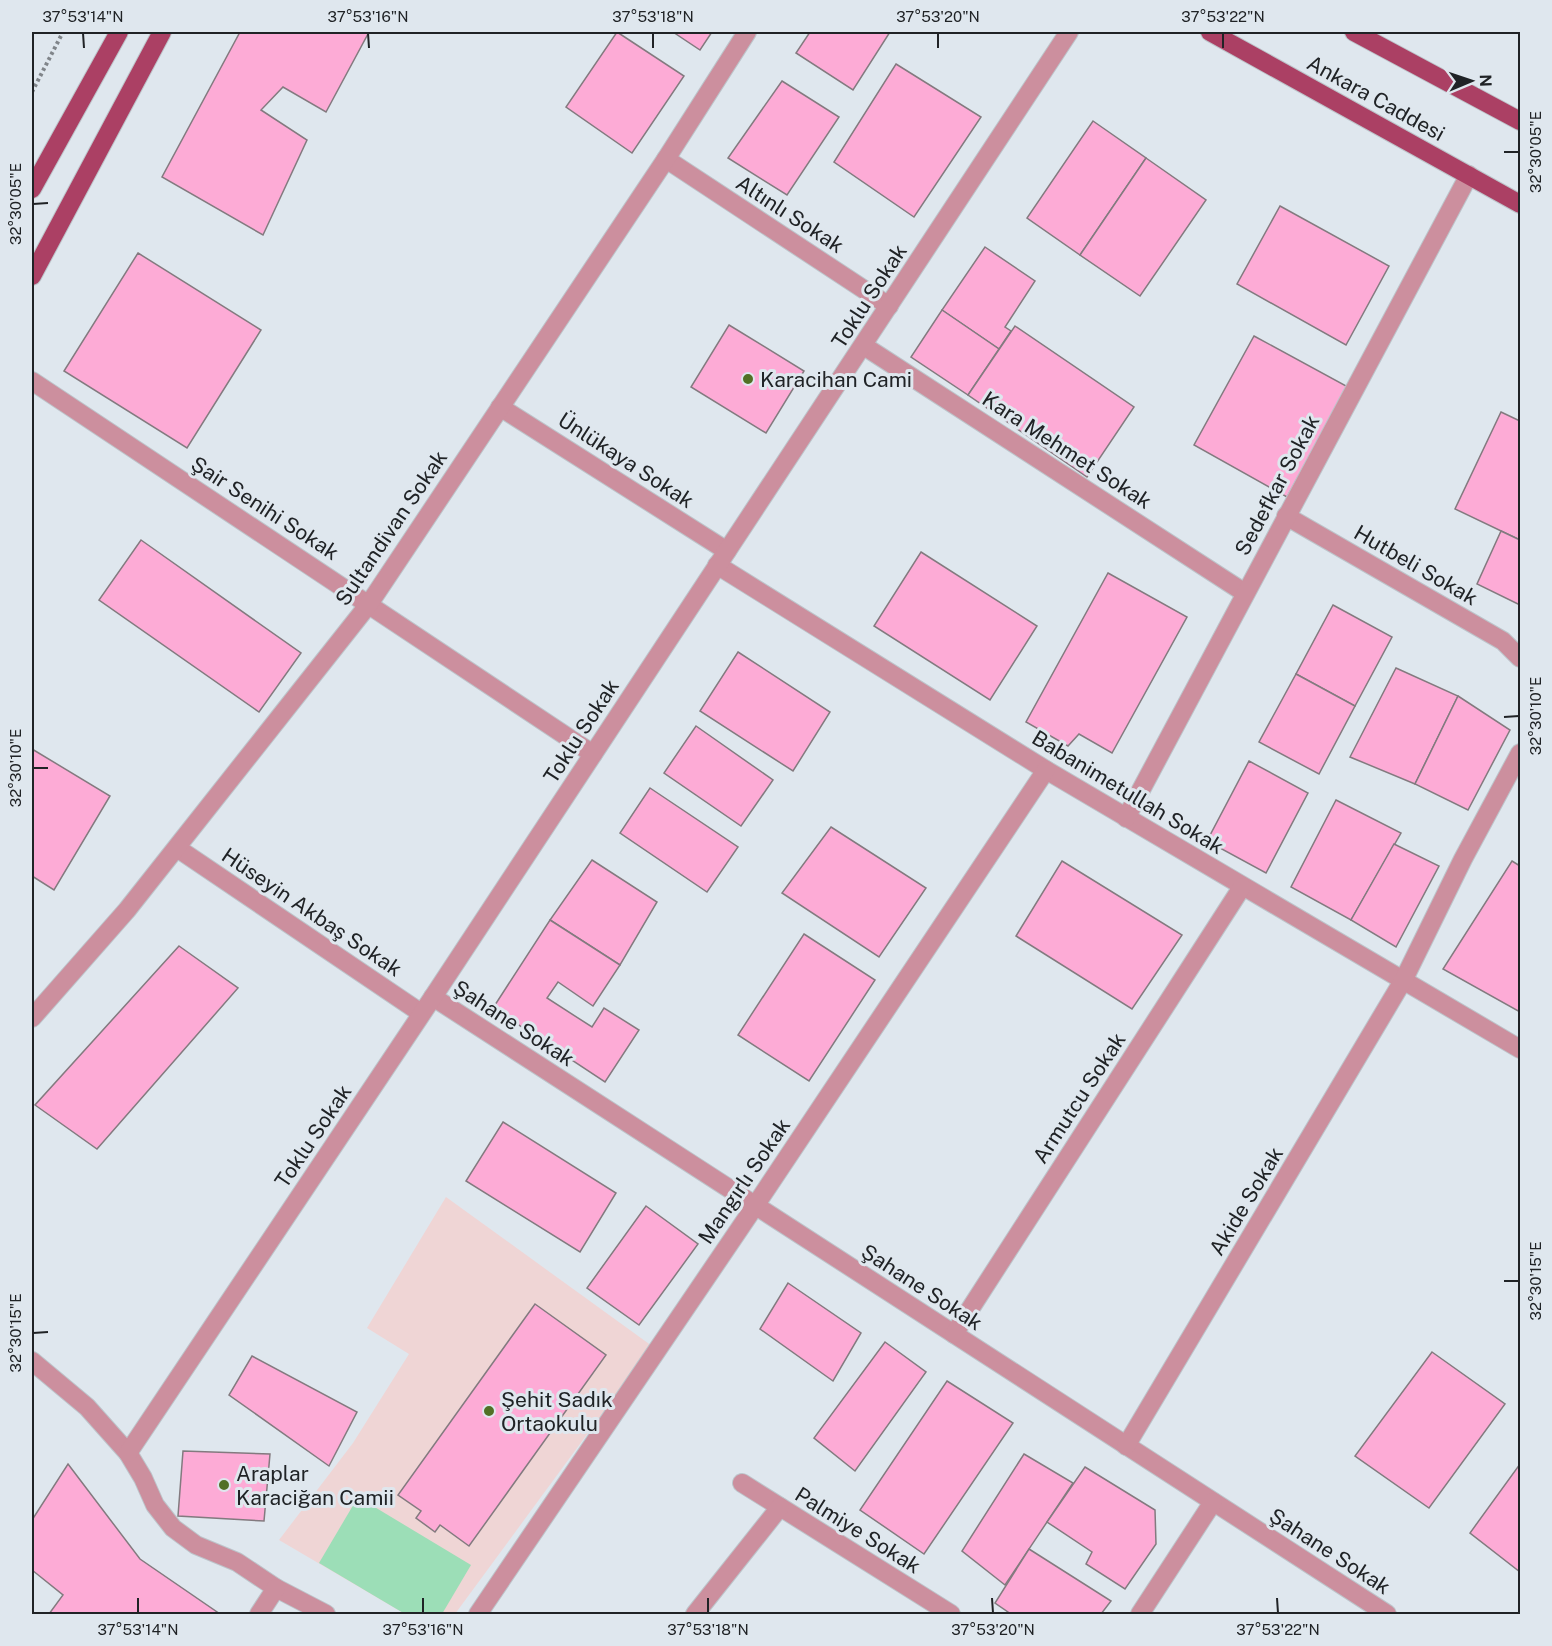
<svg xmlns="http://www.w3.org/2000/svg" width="1552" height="1646" font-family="'Public Sans',sans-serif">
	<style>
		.education { fill: #efd5d5 }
		.green { fill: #9cdeb7 }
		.building { fill: #fdabd6; stroke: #837a7f; stroke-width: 1.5 }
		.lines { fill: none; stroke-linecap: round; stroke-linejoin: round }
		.minor-casing { stroke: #bdc4ca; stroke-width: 20 }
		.major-casing { stroke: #bdc4ca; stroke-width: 20 }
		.path { stroke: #80858a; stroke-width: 4; stroke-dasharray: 3 3; stroke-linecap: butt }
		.minor { stroke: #cc8f9e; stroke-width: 18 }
		.major { stroke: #ab4064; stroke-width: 18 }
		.ticks { fill: none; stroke: #202326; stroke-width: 2 }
		.poi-dot { fill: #517025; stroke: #dfe7ee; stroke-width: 2 }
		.labels { text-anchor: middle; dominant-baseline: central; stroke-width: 6; stroke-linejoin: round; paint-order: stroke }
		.street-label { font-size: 21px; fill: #202326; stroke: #dfe7ee }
		.poi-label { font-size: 21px; fill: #202326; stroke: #dfe7ee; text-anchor: start }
		.neatline { fill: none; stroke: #202326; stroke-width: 2 }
		.ticks-label { font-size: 15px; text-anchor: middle; fill: #202326 }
	</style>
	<rect width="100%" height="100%" fill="#dfe7ee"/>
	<polygon class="education" points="446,1197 652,1346 455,1614 405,1614 279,1540 353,1443 409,1354 367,1328"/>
	<polygon class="green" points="358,1497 471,1565 442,1614 405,1614 319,1563"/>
	<g class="building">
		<polygon points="240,32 369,32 326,112 283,87 261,110 307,140 263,235 162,177"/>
		<polygon points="617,32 684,76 632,153 566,107"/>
		<polygon points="673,32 712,32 700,50"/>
		<polygon points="810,32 890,32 853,90 796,53"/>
		<polygon points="896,64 981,117 914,217 834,162"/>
		<polygon points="782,81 839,117 787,195 728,158"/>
		<polygon points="1093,121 1146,158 1080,255 1027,218"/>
		<polygon points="1146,158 1206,200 1140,296 1080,255"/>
		<polygon points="1280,206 1389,266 1346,345 1237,284"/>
		<polygon points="985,247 1035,281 1005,327 1011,331 999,349 942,310"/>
		<polygon points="138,253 261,330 187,448 64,371"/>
		<polygon points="942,310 999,349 968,395 911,357"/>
		<polygon points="729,325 804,371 766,433 691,387"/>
		<polygon points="1015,326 1134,407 1087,477 968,395"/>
		<polygon points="1254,336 1348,387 1287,497 1194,445"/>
		<polygon points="1501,412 1520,421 1520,540 1455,509"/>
		<polygon points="1501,531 1520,540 1520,605 1477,584"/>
		<polygon points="141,540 301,653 259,712 99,600"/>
		<polygon points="921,552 1037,626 990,700 874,626"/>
		<polygon points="1108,573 1187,617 1112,753 1079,734 1068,746 1026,722"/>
		<polygon points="1333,605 1392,637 1355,706 1296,674"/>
		<polygon points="738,652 830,712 793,771 700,711"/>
		<polygon points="1396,668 1458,696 1415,784 1350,757"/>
		<polygon points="1296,674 1355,706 1319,774 1259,742"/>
		<polygon points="1458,696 1510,730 1468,810 1415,784"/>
		<polygon points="696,726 773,780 741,826 664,773"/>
		<polygon points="32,749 110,796 54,890 32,876"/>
		<polygon points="1249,761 1308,793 1266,873 1207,841"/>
		<polygon points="650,788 738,847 707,892 620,833"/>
		<polygon points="1336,800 1401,833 1351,920 1291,887"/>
		<polygon points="831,827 926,888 879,957 782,893"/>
		<polygon points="1394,844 1439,866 1396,947 1351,920"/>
		<polygon points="592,860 657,902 620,965 550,920"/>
		<polygon points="1062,861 1182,935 1132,1009 1016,936"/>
		<polygon points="1512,861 1520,866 1520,1012 1443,969"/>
		<polygon points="550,920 620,965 593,1006 558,982 547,998 592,1027 604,1008 639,1030 605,1082 493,1008"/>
		<polygon points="804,934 875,980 809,1081 738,1035"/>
		<polygon points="179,946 238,988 97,1149 35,1105"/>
		<polygon points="503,1122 616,1193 580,1252 466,1181"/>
		<polygon points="646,1206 698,1244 639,1325 587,1288"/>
		<polygon points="788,1283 861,1333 833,1381 760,1329"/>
		<polygon points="535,1304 606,1355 469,1546 440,1525 435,1532 416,1518 421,1511 398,1495"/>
		<polygon points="885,1342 926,1372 855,1471 814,1438"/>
		<polygon points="1432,1352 1505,1404 1429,1508 1355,1456"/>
		<polygon points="252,1356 357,1412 329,1466 229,1395"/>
		<polygon points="947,1381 1013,1423 924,1554 860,1510"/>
		<polygon points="183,1451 270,1454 264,1521 178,1516"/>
		<polygon points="1024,1454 1073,1483 1005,1585 962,1551"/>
		<polygon points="68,1464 140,1559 220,1614 49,1614 63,1595 32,1570 32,1520"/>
		<polygon points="1520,1464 1520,1572 1470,1533"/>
		<polygon points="1085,1467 1155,1510 1156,1544 1125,1589 1086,1564 1092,1552 1047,1522"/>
		<polygon points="1029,1549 1111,1601 1101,1614 1011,1614 995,1603"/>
	</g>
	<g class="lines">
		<g class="minor-casing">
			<g id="minor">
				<polyline points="666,159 889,306"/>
				<polyline points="864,346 1245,593"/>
				<polyline points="32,381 593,754"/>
				<polyline points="500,407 727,551"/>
				<polyline points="1286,516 1503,641 1520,658"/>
				<polyline points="717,565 1046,770 1520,1049"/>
				<polyline points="1126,818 1469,175"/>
				<polyline points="177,848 421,1013"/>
				<polyline points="433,997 1387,1614"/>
				<polyline points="32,1018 127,910 369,604 666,159 747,32"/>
				<polyline points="954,1334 1242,887"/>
				<polyline points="32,1361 87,1407 128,1453 143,1478 155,1505 173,1528 196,1545 237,1562 276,1588 326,1614"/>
				<polyline points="1126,1446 1404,979 1463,859 1520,753"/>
				<polyline points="128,1453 433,997 1069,32"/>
				<polyline points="742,1483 951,1614"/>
				<polyline points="259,1614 276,1588"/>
				<polyline points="478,1614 755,1206 1046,770"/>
				<polyline points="695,1614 780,1507"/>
				<polyline points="1140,1614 1213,1502"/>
			</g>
		</g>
		<g class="major-casing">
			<g id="major">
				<polyline points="1210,32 1520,204"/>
				<polyline points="1354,32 1520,121"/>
				<polyline points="32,189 119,32"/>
				<polyline points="32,276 162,32"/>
			</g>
		</g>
		<polyline class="path" points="32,92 63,32"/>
		<use href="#minor" class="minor"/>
		<use href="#major" class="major"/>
	</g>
	<path class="ticks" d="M83 33 84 48M368 33 369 48M653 33V48M938 33V48M1223 33V48M1504 152H1519M33 204 48 203M1504 717 1519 716M33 768H48M1504 1281H1519M33 1333 48 1332M138 1598V1613M423 1598V1613M708 1598V1613M992 1598 993 1613M1277 1598 1278 1613"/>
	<g class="poi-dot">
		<circle cx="748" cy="379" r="6"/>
		<circle cx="489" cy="1411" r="6"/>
		<circle cx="224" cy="1485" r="6"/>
	</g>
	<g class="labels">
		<g class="street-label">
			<text transform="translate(1376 98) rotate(29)">Ankara Caddesi</text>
			<text transform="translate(790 214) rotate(33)">Altınlı Sokak</text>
			<text transform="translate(869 296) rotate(-57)">Toklu Sokak</text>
			<text transform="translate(1067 450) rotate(33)">Kara Mehmet Sokak</text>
			<text transform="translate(626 460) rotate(33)">Ünlükaya Sokak</text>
			<text transform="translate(1277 485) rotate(-62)">Sedefkar Sokak</text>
			<text transform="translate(265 508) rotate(33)">Şair Senihi Sokak</text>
			<text transform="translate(391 528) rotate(-56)">Sultandivan Sokak</text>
			<text transform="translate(1416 565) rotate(30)">Hutbeli Sokak</text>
			<text transform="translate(581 731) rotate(-57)">Toklu Sokak</text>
			<text transform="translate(1128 792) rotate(31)">Babanimetullah Sokak</text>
			<text transform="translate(312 912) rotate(34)">Hüseyin Akbaş Sokak</text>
			<text transform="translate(514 1023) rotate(33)">Şahane Sokak</text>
			<text transform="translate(1079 1098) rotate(-57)">Armutcu Sokak</text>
			<text transform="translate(313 1136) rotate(-56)">Toklu Sokak</text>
			<text transform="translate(744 1181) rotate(-56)">Mangırlı Sokak</text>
			<text transform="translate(1246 1201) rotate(-59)">Akide Sokak</text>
			<text transform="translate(922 1287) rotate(33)">Şahane Sokak</text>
			<text transform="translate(858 1530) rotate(32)">Palmiye Sokak</text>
			<text transform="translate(1330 1551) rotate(33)">Şahane Sokak</text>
		</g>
		<g class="poi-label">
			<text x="760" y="379">Karacihan Cami</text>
			<text x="501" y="1399">Şehit Sadık<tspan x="501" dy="24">Ortaokulu</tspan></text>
			<text x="236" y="1473">Araplar<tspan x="236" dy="24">Karaciğan Camii</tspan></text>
		</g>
	</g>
	<rect width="1552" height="1646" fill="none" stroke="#dfe7ee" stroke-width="66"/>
	<g transform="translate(1471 81) rotate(88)" stroke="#dfe7ee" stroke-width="4.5" paint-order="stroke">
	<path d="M0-4.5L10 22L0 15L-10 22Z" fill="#202326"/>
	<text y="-9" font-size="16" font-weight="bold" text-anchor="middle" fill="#202326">N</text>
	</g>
	<rect x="33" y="33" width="1486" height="1580" class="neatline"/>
	<g class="ticks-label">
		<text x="83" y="22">37°53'14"N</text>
		<text x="368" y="22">37°53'16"N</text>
		<text x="653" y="22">37°53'18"N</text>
		<text x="938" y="22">37°53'20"N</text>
		<text x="1223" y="22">37°53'22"N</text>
		<text transform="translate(1536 152) rotate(-90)" y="5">32°30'05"E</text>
		<text transform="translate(16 204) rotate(-90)" y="5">32°30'05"E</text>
		<text transform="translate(1536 716) rotate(-90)" y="5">32°30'10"E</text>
		<text transform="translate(16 768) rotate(-90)" y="5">32°30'10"E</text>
		<text transform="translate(1536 1281) rotate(-90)" y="5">32°30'15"E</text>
		<text transform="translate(16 1333) rotate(-90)" y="5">32°30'15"E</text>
		<text x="138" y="1635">37°53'14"N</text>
		<text x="423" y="1635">37°53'16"N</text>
		<text x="708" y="1635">37°53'18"N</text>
		<text x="993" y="1635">37°53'20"N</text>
		<text x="1278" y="1635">37°53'22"N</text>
	</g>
</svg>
